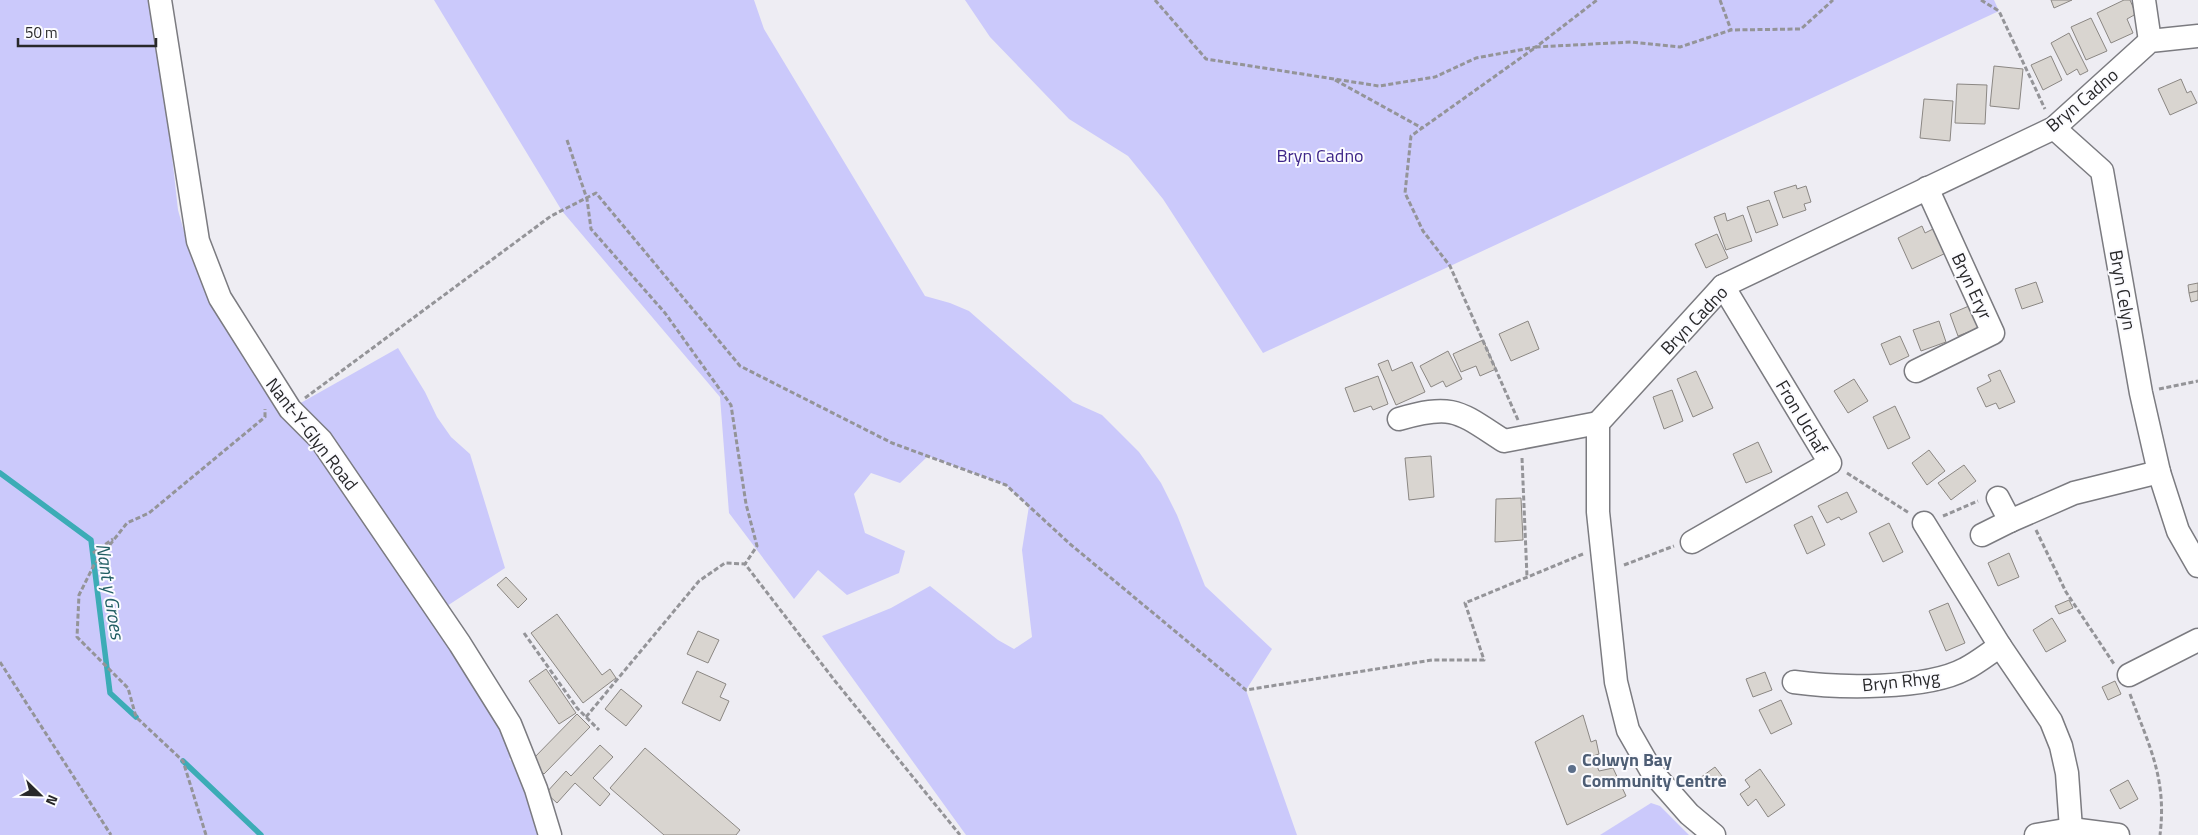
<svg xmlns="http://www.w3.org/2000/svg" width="2198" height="835" font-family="'Titillium Web',sans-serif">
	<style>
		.green { fill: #cbc9fb }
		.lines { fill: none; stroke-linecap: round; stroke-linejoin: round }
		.stream { stroke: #3cacb6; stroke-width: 5.5 }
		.building { fill: #d9d5d0; stroke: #8b8783 }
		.minor-casing { stroke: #7b7b80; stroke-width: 25 }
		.path { stroke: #949498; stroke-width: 3; stroke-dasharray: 5 2.5; stroke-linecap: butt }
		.minor { stroke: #fff; stroke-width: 22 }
		.service-dot { fill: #5c6f8a; stroke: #fbfbff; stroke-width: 2 }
		.labels { text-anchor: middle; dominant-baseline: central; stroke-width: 4; stroke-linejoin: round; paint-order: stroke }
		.street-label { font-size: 18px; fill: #28282a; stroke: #fbfbff }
		.park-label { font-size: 18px; fill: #3e2689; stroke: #fbfbff }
		.service-label { font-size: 18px; font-weight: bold; fill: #4e5e75; stroke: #fbfbff; text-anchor: start }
		.water-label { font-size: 19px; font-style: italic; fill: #215e63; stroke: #fbfbff }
	</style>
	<rect width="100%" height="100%" fill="#eeedf3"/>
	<g class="green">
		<polygon points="0,0 151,0 160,47 178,210 192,260 224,324 257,379 290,409 398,348 425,392 437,417 451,437 470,454 505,568 447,606 315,446 471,675 515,754 509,759 521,769 545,835 0,835"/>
		<polygon points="434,0 754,0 764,29 925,296 950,303 969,311 1073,402 1102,415 1139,452 1161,483 1177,515 1205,586 1272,649 1246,690 1297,835 966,835 822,636 891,608 930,586 998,640 1014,649 1032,637 1022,550 1029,506 1006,485 928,456 900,483 871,473 854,494 865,533 905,551 899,573 847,595 818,570 794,599 729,513 720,397 562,211"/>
		<polygon points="965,0 1994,0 1999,11 1263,353 1163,199 1128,156 1069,119 990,37"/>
		<polygon points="1651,803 1660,806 1689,835 1600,835"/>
	</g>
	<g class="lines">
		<g class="stream">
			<polyline points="0,473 91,540 110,693 136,717"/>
			<polyline points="183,761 261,835"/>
		</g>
	</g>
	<g class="building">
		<polygon points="2051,0 2072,0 2054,8"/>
		<polygon points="2124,0 2130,0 2136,14 2127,19 2133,33 2111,43 2097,13"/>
		<polygon points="2091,18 2107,51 2086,60 2071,27"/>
		<polygon points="2069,33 2088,71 2080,75 2077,69 2067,75 2051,43"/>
		<polygon points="2051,56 2062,80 2043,90 2031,65"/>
		<polygon points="1994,66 2023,69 2019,109 1990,106"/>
		<polygon points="2181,79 2187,93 2191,91 2197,103 2170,115 2158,89"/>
		<polygon points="1957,84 1987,85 1985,124 1955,123"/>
		<polygon points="1924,99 1953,101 1950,141 1920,138"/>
		<polygon points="1796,185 1797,189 1806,186 1811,202 1804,204 1806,210 1783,218 1774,192"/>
		<polygon points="1769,200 1778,225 1756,233 1747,207"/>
		<polygon points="1725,213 1727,221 1743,215 1752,241 1726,250 1714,217"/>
		<polygon points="1922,226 1925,233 1937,227 1948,252 1912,269 1898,238"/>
		<polygon points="1717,234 1728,258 1706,268 1695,244"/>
		<polygon points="2036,282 2043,302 2022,309 2015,289"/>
		<polygon points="2198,283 2198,291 2189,293 2188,285"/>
		<polygon points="2198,291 2198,300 2191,302 2189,293"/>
		<polygon points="1976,303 1984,326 1958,336 1950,314"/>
		<polygon points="1528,321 1539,349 1511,361 1499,334"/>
		<polygon points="1939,321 1946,342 1921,351 1913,330"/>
		<polygon points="1900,336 1909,356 1890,365 1881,344"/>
		<polygon points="1483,340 1496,369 1480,376 1476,366 1461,372 1453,354"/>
		<polygon points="1448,351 1462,379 1446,387 1443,381 1431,387 1420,366"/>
		<polygon points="1388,360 1392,371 1412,362 1425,392 1396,405 1378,364"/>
		<polygon points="2000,370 2015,402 1999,409 1996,403 1986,407 1977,388 1991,381 1988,375"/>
		<polygon points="1696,371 1713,408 1693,417 1677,379"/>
		<polygon points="1378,376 1388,404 1373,410 1371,406 1354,412 1345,388"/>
		<polygon points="1854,379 1868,401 1848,413 1834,391"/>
		<polygon points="1672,390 1683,421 1664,429 1653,397"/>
		<polygon points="1895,406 1910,438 1888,449 1873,417"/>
		<polygon points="1758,442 1772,472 1746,483 1733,454"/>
		<polygon points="1929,450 1945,471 1927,485 1912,463"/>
		<polygon points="1431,456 1434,497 1409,500 1405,458"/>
		<polygon points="1964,465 1976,481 1951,500 1938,483"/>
		<polygon points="1847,492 1857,512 1841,520 1839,517 1827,523 1818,506"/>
		<polygon points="1521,498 1523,540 1495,542 1496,499"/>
		<polygon points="1812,516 1825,545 1807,554 1794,525"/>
		<polygon points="1889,523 1903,552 1883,562 1869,533"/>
		<polygon points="2009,553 2019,577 1998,586 1988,563"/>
		<polygon points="506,577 527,599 518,608 497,585"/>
		<polygon points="2069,600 2073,608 2059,614 2055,606"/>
		<polygon points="1948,603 1965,643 1946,651 1929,611"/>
		<polygon points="557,614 602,675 610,669 616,678 583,703 531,633"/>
		<polygon points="2052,618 2066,641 2046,652 2033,630"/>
		<polygon points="698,631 719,640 708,663 687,654"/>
		<polygon points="546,669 576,713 559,724 529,681"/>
		<polygon points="697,671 726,684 720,697 729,701 720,721 682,703"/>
		<polygon points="1765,672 1772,690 1753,697 1746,679"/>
		<polygon points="2115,681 2121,694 2108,700 2102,687"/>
		<polygon points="621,689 642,706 626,726 605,709"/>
		<polygon points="1781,700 1792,724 1771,734 1759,710"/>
		<polygon points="577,714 590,727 544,774 531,761"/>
		<polygon points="1583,715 1591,742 1596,740 1599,754 1593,756 1599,771 1613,768 1626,796 1567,825 1535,742"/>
		<polygon points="600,745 613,757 593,778 610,794 600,806 575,783 557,803 546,793 566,771 571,776"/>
		<polygon points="645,748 740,830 736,835 664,835 610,788"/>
		<polygon points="1715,767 1722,776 1707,787 1700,778"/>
		<polygon points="1760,769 1785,805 1768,817 1756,799 1748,806 1740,794 1750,787 1745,780"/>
		<polygon points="2128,780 2138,799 2120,809 2110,790"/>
	</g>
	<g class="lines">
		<g class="minor-casing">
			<g id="minor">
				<polyline points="160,0 198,241 220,298 290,409 321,440 460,644 510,724 536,789 550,835"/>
				<polyline points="2144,0 2150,41"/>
				<polyline points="2054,128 2102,171 2141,393 2159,472 2178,531 2198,566"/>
				<polyline points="1916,371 1993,333 1927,188"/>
				<path d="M1399 419C1454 403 1459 412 1504 441L1598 423"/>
				<polyline points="1998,498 2010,521 2074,493 2159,472"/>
				<polyline points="1924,523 2000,646 2051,721 2061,746 2067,773 2071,829"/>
				<polyline points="1982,535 2010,521"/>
				<polyline points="1692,542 1830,463 1723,286"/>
				<polyline points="2129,675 2198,640"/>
				<path d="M1794 682C1837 688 1926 690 1965 669 1977 663 1988 654 2000 646"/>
				<polyline points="1714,835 1689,814 1652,772 1628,730 1616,682 1598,512 1598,423 1723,286 2054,128 2150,41 2198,36"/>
				<polyline points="2036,835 2071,829 2118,835"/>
			</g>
		</g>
		<g class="path">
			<polyline points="1155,0 1206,59 1379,86 1435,77 1476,58 1536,47 1597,0"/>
			<polyline points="1720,0 1731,30"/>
			<polyline points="1981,0 1999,11 2045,109"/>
			<polyline points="1335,80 1422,128"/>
			<polyline points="567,140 587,199 591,229 665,313 731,405 746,504 757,546 745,564"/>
			<polyline points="2159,389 2198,381"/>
			<polyline points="305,398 551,216 596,193 740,366 892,443 1006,485 1070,544 1246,690 1432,660 1484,660 1465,603 1583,554"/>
			<polyline points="1518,420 1450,266 1423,231 1405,193 1411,136 1536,47 1631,42 1680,47 1731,30 1801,29 1833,0"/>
			<polyline points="1522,458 1527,577"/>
			<polyline points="1847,473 1909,513"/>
			<polyline points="1943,516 1978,501"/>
			<polyline points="2036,530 2066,592 2114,664"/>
			<polyline points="93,553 113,539"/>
			<polyline points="1624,565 1674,546"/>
			<polyline points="524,633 577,708 599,730"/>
			<polyline points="0,662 111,835"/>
			<path d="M2130 694C2149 746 2167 778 2160 835"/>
			<polyline points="586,717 699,581 725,563 745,564 835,681 960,835"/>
			<polyline points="206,835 183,761 136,717 128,688 77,637 79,595 94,565 127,523 149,513 265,417 265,409"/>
		</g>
		<use href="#minor" class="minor"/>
	</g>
	<circle class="service-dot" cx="1572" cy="769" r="5"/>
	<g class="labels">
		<g class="street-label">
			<text transform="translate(2082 100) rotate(-40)">Bryn Cadno</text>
			<text transform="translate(1972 286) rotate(65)">Bryn Eryr</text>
			<text transform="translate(2123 290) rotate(80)">Bryn Celyn</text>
			<text transform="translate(1694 320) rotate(-46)">Bryn Cadno</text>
			<text transform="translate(1802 417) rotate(59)">Fron Uchaf</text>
			<text transform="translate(312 434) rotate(52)">Nant-Y-Glyn Road</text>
			<text transform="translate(1901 681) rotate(-6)">Bryn Rhyg</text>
		</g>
		<g class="park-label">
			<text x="1320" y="155">Bryn Cadno</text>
		</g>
		<g class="service-label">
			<text x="1582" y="759">Colwyn Bay<tspan x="1582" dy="21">Community Centre</tspan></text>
		</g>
		<g class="water-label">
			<text transform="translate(111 591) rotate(81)">Nant y Groes</text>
		</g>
	</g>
	<g transform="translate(40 795) rotate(113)" stroke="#fbfbff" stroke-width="4" paint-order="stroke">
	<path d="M0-4L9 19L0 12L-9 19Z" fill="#28282a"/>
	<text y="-8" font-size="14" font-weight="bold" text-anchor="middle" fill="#28282a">N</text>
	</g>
	<path d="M18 38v8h138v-8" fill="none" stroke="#28282a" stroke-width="2.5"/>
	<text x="25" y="38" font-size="15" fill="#28282a" stroke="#fbfbff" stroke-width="4" paint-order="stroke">50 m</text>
</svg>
